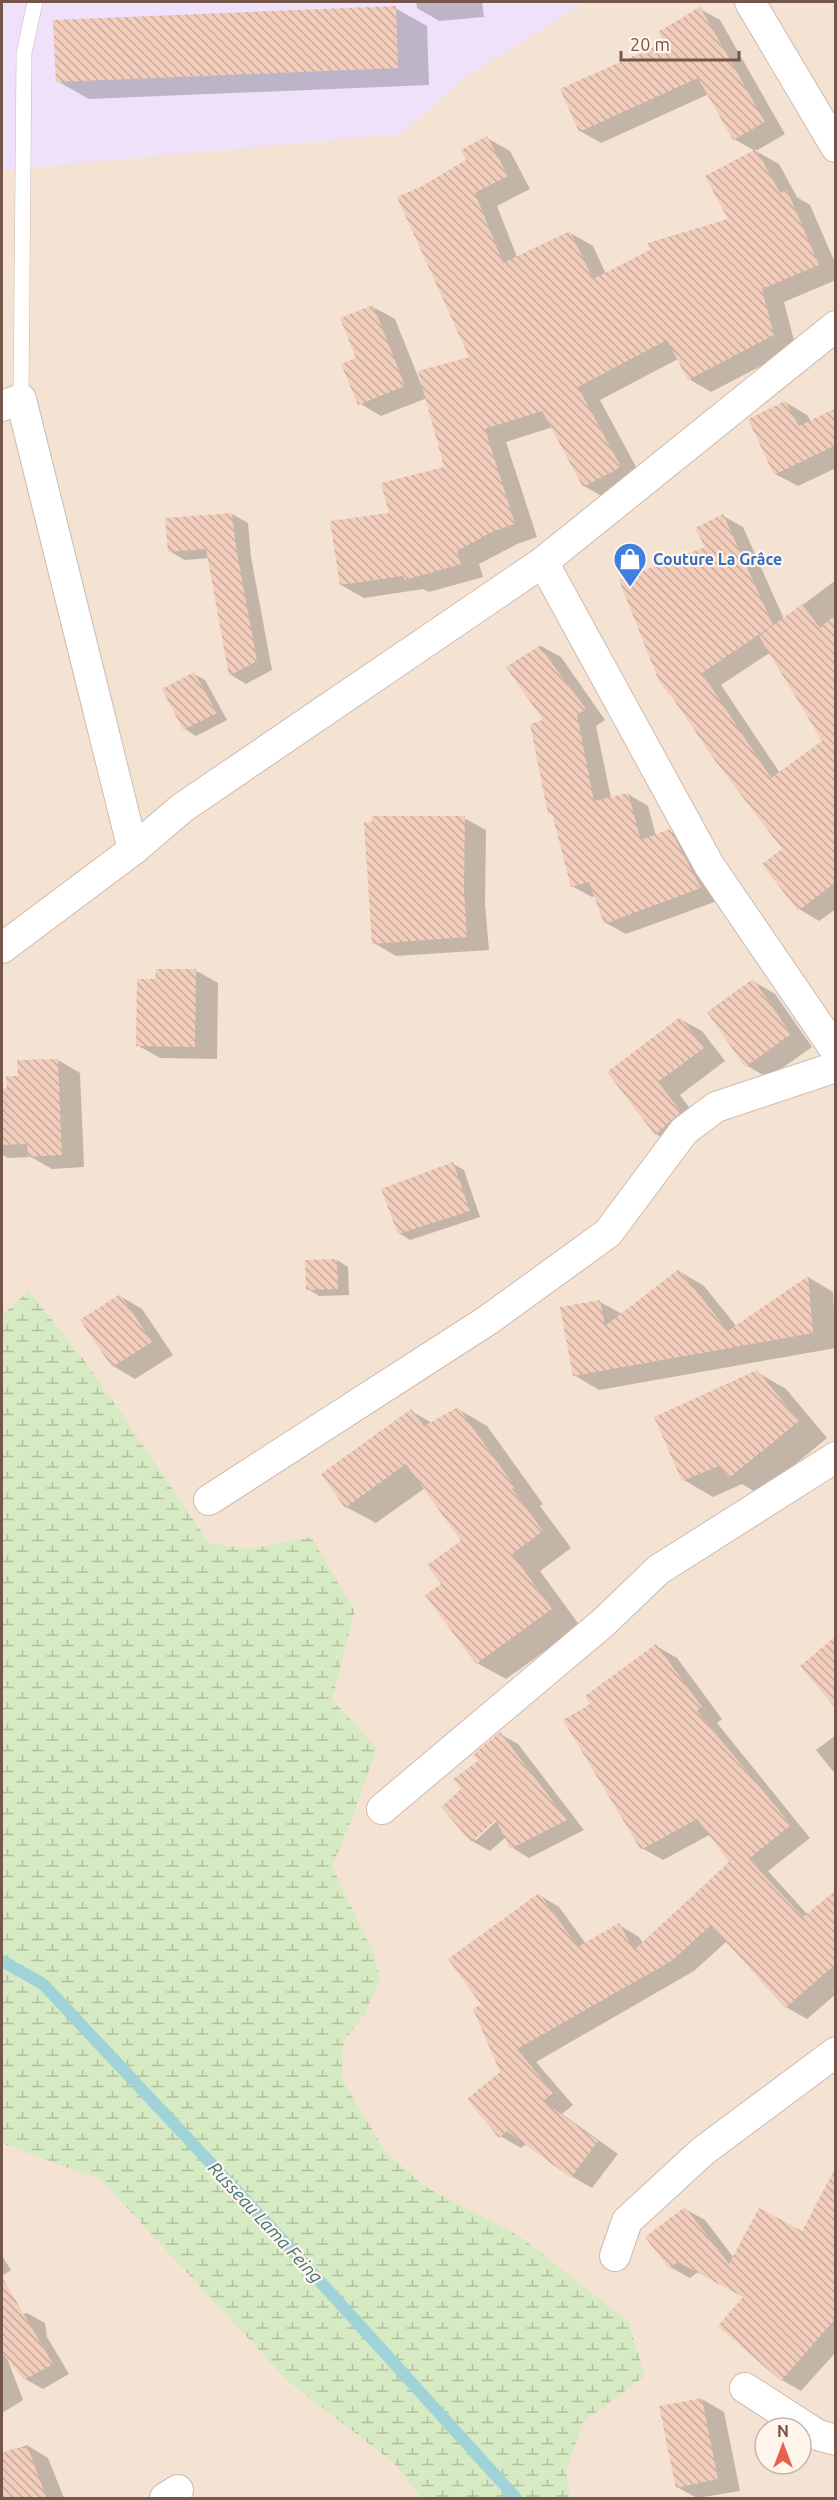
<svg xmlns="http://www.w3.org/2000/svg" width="837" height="2500" font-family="Ubuntu,sans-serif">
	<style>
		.residential { fill: #f4e2d3; fill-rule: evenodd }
		.education { fill: #eee1f9 }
		.wetland { fill: url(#wetland-marsh) }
		.shadow { fill: #0003; fill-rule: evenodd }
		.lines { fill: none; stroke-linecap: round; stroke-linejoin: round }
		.stream { stroke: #9fd3d8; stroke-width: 12 }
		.building { fill: url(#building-back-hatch) }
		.service-casing { stroke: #d0baae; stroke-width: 16 }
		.minor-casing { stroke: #d0baae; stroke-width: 32 }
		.service { stroke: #fff; stroke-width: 15 }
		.minor { stroke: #fff; stroke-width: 30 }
		.labels { text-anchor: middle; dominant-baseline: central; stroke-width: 4.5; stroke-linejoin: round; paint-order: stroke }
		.shop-label { font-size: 16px; font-weight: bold; fill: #366cbe; stroke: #fff5eb; text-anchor: start }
		.water-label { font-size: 18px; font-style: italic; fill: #3d757a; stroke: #fff5eb }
	</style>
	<defs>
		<pattern id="wetland-marsh" width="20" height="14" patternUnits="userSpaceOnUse" patternTransform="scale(1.5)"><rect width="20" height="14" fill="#d6eac3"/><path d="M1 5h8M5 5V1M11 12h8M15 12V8" fill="none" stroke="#b2c0a0"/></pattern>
		<pattern id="building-back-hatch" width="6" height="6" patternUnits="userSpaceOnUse" patternTransform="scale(1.5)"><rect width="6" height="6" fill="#f2cdbc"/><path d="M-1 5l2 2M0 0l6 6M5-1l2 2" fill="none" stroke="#c9a99b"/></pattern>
	</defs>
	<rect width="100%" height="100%" fill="#fcf1e4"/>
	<path class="residential" d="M2 2H835V2498H2ZM765 2428H801V2464H765Z"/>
	<polygon class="education" points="2,2 585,2 464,78 401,134 2,170"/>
	<polygon class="wetland" points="29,1291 88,1365 209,1543 247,1549 311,1537 355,1611 332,1700 377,1748 350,1823 332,1866 375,1957 380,1979 364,2015 344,2040 341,2078 385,2151 424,2186 519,2236 628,2321 645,2376 583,2422 566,2471 570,2498 421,2498 394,2463 288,2381 101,2180 2,2143 2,1315"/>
	<g class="shadow">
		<polygon points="416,2 482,2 484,17 439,21 417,8"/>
		<polygon points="395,8 427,26 429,85 89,99 57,81"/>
		<polygon points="700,9 720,20 785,134 756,151 779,164 797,197 810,205 836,265 836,280 784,302 796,348 711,392 689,379 678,359 600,400 643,480 607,499 584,486 553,427 506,442 537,537 517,544 479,564 483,577 429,592 423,589 364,598 341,585 391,514 446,468 427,398 381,416 359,403 358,359 373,307 395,319 421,384 471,358 422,188 468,160 487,138 510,151 530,189 497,206 517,257 570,233 593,246 606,274 730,220 755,151 734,139 709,94 601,143 580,131"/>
		<polygon points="785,402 807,415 811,421 836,409 836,468 798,486 775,474"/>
		<polygon points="232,514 248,523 251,557 272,670 246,684 231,675 209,558 185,560 169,551"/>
		<path d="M723 516 743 527 784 619 836 580V909L819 921 799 909 784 849 674 696 707 548ZM771 652 824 741 780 773 721 685Z"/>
		<polygon points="541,646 561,657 605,720 596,726 611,798 628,794 648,806 656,836 670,831 690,842 720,900 626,934 606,923 596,896 592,897 572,886 554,816 550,813 546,721 508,667"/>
		<polygon points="194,674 205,680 227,720 196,736 185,729 164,690"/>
		<polygon points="464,818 486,830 485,905 489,950 396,956 374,943"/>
		<polygon points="195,970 218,983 217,1059 160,1058 137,1045 157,981"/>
		<polygon points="753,981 775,994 812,1047 768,1078 746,1065"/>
		<polygon points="680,1019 702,1031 725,1061 680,1095 702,1125 678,1147 656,1134 609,1072"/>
		<polygon points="58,1060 80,1073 84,1167 52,1169 31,1157 8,1158 2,1154 2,1090 9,1090 20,1078"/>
		<polygon points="453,1164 464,1170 480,1217 410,1240 399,1233"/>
		<polygon points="337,1260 348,1267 349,1295 319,1296 308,1289"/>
		<polygon points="679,1271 704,1286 737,1327 808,1277 833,1292 836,1348 599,1390 574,1375 600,1302 622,1314"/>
		<polygon points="120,1296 142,1309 173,1355 135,1379 113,1366"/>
		<polygon points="757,1372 786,1389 827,1438 759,1494 742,1484 713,1497 684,1480"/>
		<polygon points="458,1409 487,1426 543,1504 540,1506 571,1548 540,1571 580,1626 506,1679 477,1663 443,1584 463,1541 425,1488 376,1523 346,1507 411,1411 432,1423"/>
		<polygon points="656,1646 677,1658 722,1719 717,1723 810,1838 768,1871 808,1915 836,1892 836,1988 833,1990 836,1994 807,2019 786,2007 727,1941 694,1971 536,2062 573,2105 562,2114 618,2154 592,2188 571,2176 527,2143 521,2148 500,2136 502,2073 480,2007 487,2011 539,1895 559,1907 586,1944 619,1925 639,1937 643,1943 731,1862 711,1834 663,1860 642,1848 592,1705"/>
		<path d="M500 1734 518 1744 584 1830 529 1858 511 1847 506 1837 490 1851 472 1841 463 1790ZM500 1814 502 1816 475 1841V1837Z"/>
		<polygon points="836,1735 836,1775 816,1750"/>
		<polygon points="836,2172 836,2352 801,2391 782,2380 745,2297 698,2272 690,2278 670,2267 685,2209 705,2220 734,2258 802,2233"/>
		<polygon points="2,2256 11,2270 2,2276"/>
		<polygon points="2,2290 11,2316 27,2313 45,2323 47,2337 69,2374 43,2389 25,2379 7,2358 23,2400 2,2413"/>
		<polygon points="702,2399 724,2412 740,2491 697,2498 677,2487"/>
		<polygon points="27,2445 48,2458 64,2498 2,2498 2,2455"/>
	</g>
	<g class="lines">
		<polyline class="stream" points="2,1961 43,1984 278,2235 516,2498"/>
	</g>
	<g class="building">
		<polygon points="396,6 398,68 56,82 53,20"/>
		<polygon points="700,7 765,122 733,140 698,78 579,132 560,89 665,42 658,32"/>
		<polygon points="487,136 508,176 475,193 503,263 570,231 593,279 650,250 648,243 728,219 705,176 756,149 780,193 787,190 819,265 762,289 774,335 688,380 667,340 578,387 621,467 583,487 542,411 485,429 515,524 494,531 457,551 461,564 405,580 403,576 340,585 330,521 389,513 381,483 444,467 418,371 469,357 397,197 422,186 466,160 461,150"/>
		<polygon points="373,305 405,386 358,405 341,364 356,358 340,318"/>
		<polygon points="785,401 799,426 836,408 836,445 774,475 748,419"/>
		<polygon points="232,513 236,547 257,661 229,676 206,549 168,552 165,518"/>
		<polygon points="723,514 773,625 702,673 771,778 822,741 759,636 802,604 820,628 836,614 836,882 798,911 762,864 782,849 714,759 670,694 669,695 658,679 619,580 705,547 695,528"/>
		<polygon points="539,646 586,709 577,715 594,801 628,793 641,840 670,829 701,888 604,924 589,882 571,887 552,814 548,814 530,724 543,720 506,667"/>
		<polygon points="194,672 217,713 183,730 162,689"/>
		<polygon points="372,816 465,816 464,891 467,937 372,944 364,822 372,822"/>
		<polygon points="156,969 196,969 195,1047 136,1046 137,979 155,979"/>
		<polygon points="753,979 791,1034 745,1067 707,1012"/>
		<polygon points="680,1017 704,1048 658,1082 681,1112 655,1135 607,1072"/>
		<polygon points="58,1059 62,1155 28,1157 27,1144 2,1145 2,1089 7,1088 6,1076 18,1076 17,1060"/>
		<polygon points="453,1162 470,1211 398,1234 381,1189"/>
		<polygon points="337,1259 338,1289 306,1290 305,1260"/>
		<polygon points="679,1269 728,1331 808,1276 813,1333 573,1376 560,1307 600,1300 605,1326"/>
		<polygon points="120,1294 152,1342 112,1367 80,1320"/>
		<polygon points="757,1370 799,1421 729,1478 719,1466 682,1481 654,1417"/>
		<polygon points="458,1407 515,1487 512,1489 543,1531 512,1554 552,1609 476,1664 425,1595 441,1584 427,1565 461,1541 406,1464 345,1508 321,1474 411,1409 424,1426"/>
		<polygon points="836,1636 836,1709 800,1666"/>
		<polygon points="656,1644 702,1707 697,1711 791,1825 749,1859 803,1917 836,1890 836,1964 785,2008 711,1925 673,1960 517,2049 553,2093 543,2101 598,2141 571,2178 507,2131 499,2138 467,2099 500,2072 473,2009 480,2005 487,2013 448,1959 539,1893 578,1947 619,1923 634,1950 729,1862 697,1819 641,1850 563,1720 590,1704 585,1696"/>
		<polygon points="500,1732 567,1820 510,1849 496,1820 471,1842 441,1807 461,1789 453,1779 478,1761 473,1755"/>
		<polygon points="836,2167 836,2318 781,2381 718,2326 743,2297 678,2262 669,2268 645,2237 685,2207 729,2264 759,2208 802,2231"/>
		<polygon points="2,2277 53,2364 24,2380 2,2353"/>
		<polygon points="702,2398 718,2479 676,2488 659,2406"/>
		<polygon points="15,2448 28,2448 47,2499 2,2499 2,2453"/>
	</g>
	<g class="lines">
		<g class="service-casing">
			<polyline id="service" points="21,399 24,53 35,2"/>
		</g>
		<g class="minor-casing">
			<g id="minor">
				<polyline points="750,2 836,147"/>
				<polyline points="2,406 21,399 133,850"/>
				<polyline points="543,562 709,865 836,1051"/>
				<polyline points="2,948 133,850 182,808 543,562 836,326"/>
				<polyline points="209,1500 488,1320 608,1233 684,1131 716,1107 836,1067"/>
				<polyline points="382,1809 604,1622 658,1570 836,1457"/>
				<polyline points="615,2256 627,2221 703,2151 836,2052"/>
				<polyline points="745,2388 818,2435 836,2440"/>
				<polyline points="165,2498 178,2490"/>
			</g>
		</g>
		<use href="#service" class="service"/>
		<use href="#minor" class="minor"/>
	</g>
	<defs>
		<g id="shop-pin" transform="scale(1.725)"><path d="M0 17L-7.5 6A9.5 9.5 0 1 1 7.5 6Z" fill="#3f7fe0" stroke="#fff5eb"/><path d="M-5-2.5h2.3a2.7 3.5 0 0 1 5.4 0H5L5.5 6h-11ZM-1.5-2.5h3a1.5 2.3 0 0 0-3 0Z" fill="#fff"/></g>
	</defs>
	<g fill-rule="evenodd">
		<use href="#shop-pin" x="630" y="559"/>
	</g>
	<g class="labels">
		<g class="shop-label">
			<text x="653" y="559">Couture La Grâce</text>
		</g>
		<g class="water-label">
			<text transform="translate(266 2222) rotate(47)">Russeau Lama Feing</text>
		</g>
	</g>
	<rect width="837" height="2500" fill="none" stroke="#75564a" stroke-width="6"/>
	<g transform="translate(783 2446)"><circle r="28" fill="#fff5eb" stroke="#c8b5ab" stroke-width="1.5"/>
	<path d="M0-4.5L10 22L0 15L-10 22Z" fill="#e6614a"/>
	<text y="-9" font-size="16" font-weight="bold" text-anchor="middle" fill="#75564a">N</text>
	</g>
	<path d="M621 51v9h118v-9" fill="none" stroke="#75564a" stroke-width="3"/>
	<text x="630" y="51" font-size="18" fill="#75564a" stroke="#fff5eb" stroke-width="4.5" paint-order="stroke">20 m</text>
</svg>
